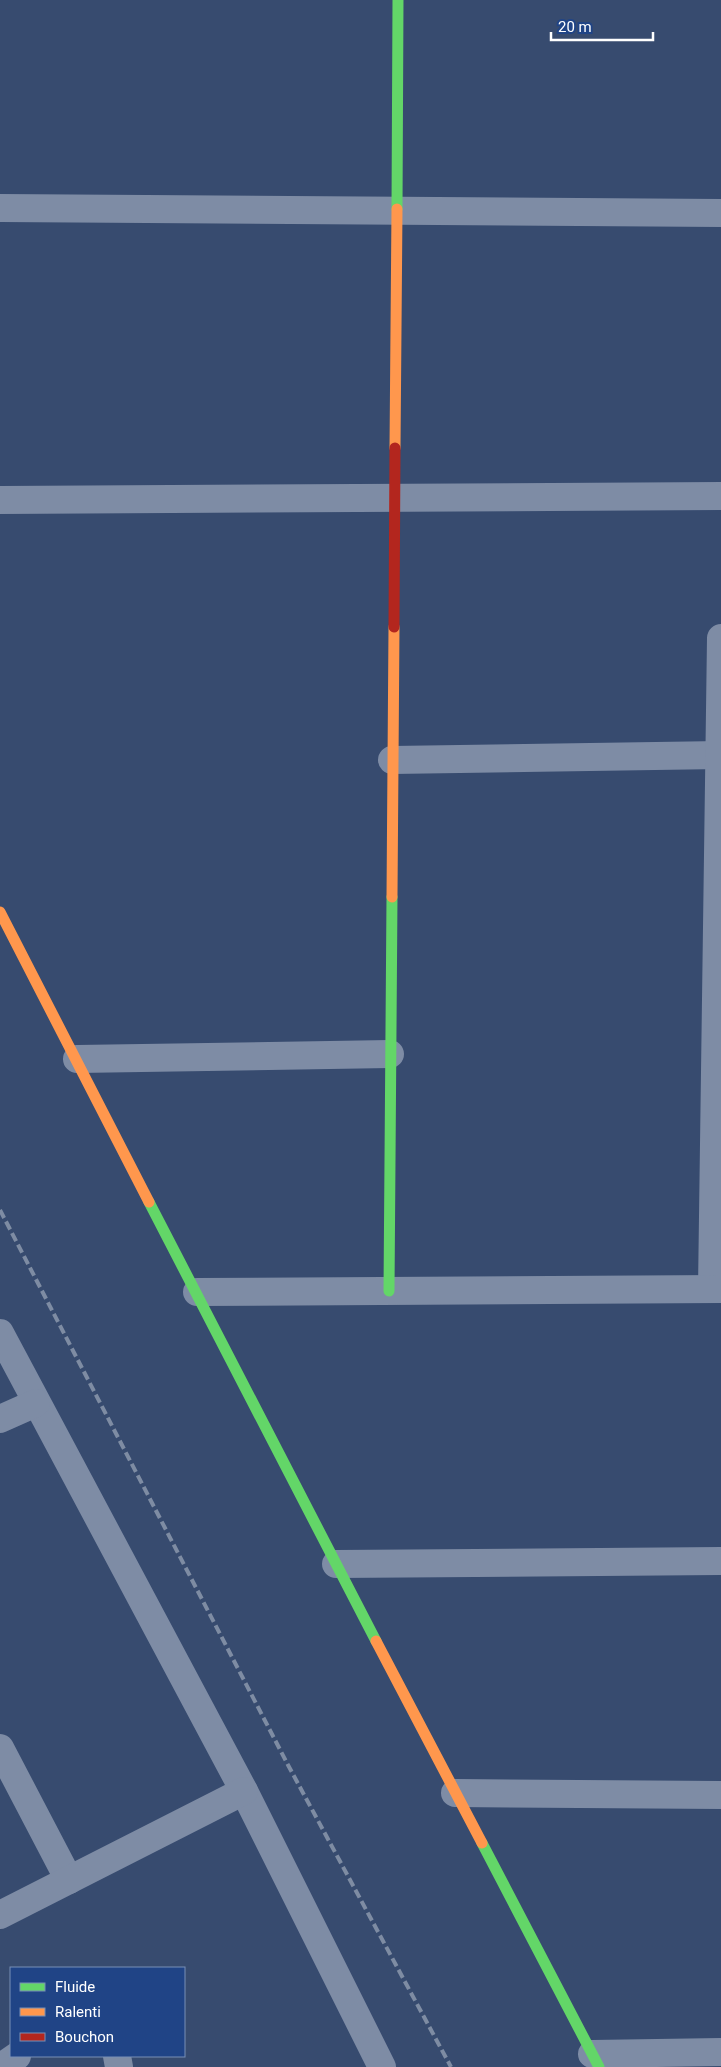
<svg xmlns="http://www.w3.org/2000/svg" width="721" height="2067" font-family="Roboto,sans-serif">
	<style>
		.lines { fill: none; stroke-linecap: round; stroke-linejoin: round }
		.street { stroke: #7e8ca5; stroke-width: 28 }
		.fast { stroke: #63d668; stroke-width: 11 }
		.slow { stroke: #ff974d; stroke-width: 11 }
		.jam { stroke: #b3261e; stroke-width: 11 }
		.rail { stroke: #7e8ca3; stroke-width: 4; stroke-dasharray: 9 4; stroke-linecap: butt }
	</style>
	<rect width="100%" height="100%" fill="#374b6f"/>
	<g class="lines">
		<g class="street">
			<polyline points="0,208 721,213"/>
			<polyline points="0,500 721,496"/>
			<polyline points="392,760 721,755"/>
			<polyline points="77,1059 390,1054"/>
			<polyline points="712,1289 721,638"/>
			<polyline points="197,1292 721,1289"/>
			<polyline points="0,1333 244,1791 382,2067"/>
			<polyline points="0,1419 36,1403"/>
			<polyline points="336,1564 721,1561"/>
			<polyline points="0,1748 69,1880"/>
			<polyline points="455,1793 721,1795"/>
			<polyline points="0,1915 244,1791"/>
			<polyline points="592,2054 721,2052"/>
			<polyline points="117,2056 119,2067"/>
			<polyline points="1,2067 17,2056"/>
		</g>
		<g class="fast">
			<polyline points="397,209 398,0"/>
			<polyline points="149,1202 376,1641"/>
			<polyline points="389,1291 392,897"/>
			<polyline points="482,1843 599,2067"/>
		</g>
		<g class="slow">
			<polyline points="395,448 397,209"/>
			<polyline points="392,897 394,627"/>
			<polyline points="0,912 149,1202"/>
			<polyline points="376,1641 482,1843"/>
		</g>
		<polyline class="jam" points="394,627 395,448"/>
		<polyline class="rail" points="0,1210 288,1765 451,2067"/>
	</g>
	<rect x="10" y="1967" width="175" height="90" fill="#204486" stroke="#798fb6"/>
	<rect x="20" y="1983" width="25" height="8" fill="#63d668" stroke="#798fb6"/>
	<text x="55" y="1992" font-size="15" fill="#ffffff">Fluide</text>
	<rect x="20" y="2008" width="25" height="8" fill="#ff974d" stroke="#798fb6"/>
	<text x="55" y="2017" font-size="15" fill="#ffffff">Ralenti</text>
	<rect x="20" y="2033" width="25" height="8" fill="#b3261e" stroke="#798fb6"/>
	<text x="55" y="2042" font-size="15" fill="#ffffff">Bouchon</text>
	<path d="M551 32v8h102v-8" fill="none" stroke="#ffffff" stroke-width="2.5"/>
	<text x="558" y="32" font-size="15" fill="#ffffff" stroke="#204486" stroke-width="4" paint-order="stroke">20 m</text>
</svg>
